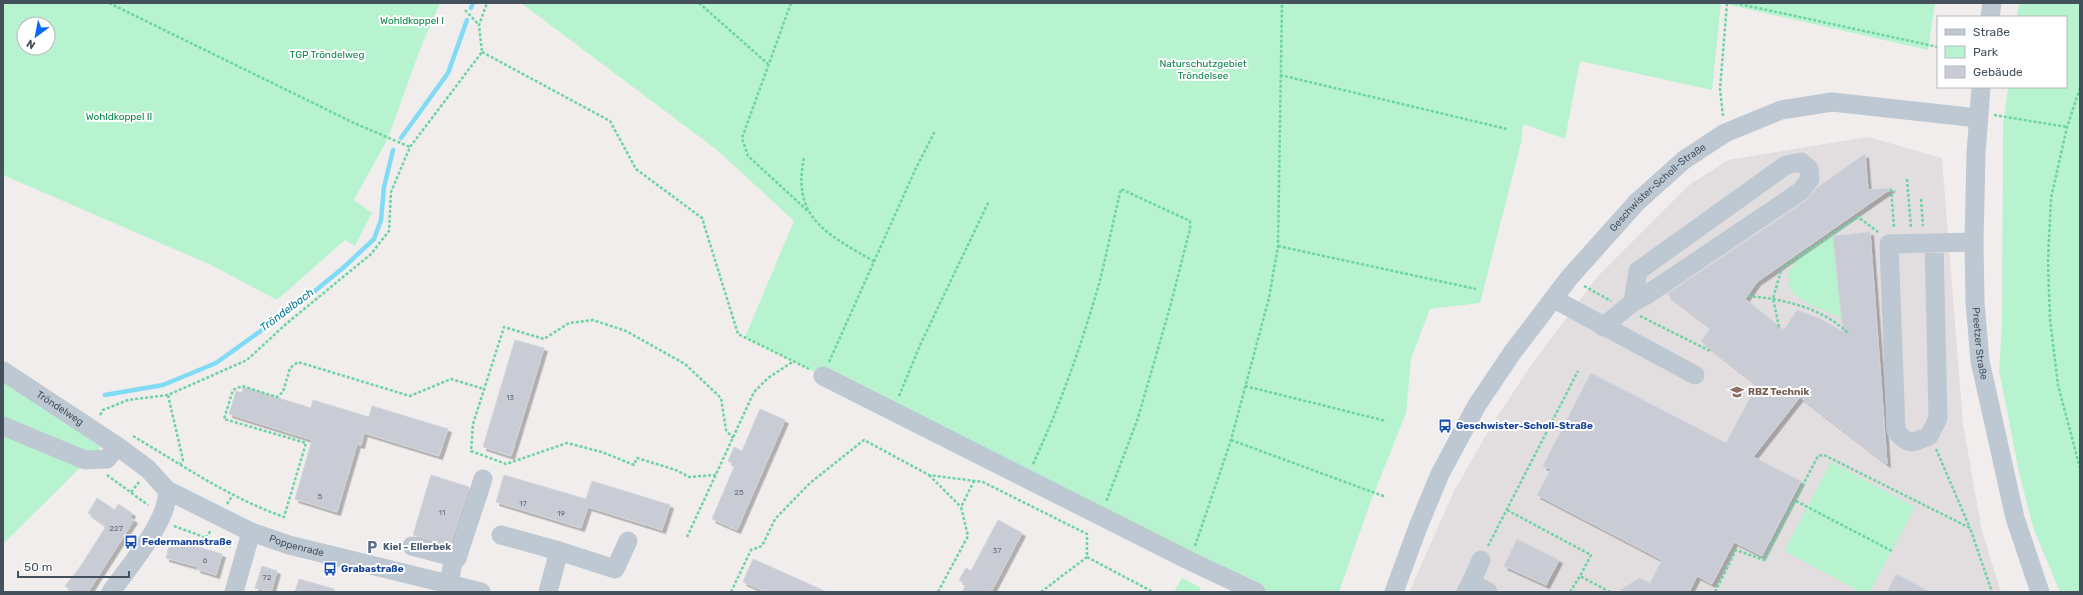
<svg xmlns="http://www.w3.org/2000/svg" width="2083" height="595" font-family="Rubik,sans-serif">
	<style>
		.education { fill: #e2dedf }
		.green { fill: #b7f3cf; fill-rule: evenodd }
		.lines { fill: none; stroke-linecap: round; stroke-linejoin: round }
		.stream { stroke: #80dbf4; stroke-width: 4.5 }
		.building { fill: #c9ccd4; stroke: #d1d4da; filter: url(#shadow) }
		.path { stroke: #6cd4a2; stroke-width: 2.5; stroke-dasharray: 3 2; stroke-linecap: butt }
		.minor { stroke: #bdc8d2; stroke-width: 19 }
		.labels { text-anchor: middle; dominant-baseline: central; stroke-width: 4; stroke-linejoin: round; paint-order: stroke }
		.number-label { font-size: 8px; fill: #65707b }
		.park-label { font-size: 10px; fill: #0e854b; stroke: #fff }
		.street-label { font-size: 10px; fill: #44515d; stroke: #fff }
		.education-label { font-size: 10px; font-weight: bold; fill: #785e54; stroke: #fff; text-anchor: start }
		.transit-label { font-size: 10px; font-weight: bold; fill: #164399; stroke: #fff; text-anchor: start }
		.service-label { font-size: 10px; font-weight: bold; fill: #4e5e75; stroke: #fff; text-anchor: start }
		.water-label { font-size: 11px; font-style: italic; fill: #037a9c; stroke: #fff }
	</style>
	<defs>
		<filter id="shadow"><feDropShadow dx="3.5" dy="3.5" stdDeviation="0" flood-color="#0004"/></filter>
	</defs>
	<rect width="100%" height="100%" fill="#f1eded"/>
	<polygon class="education" points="1868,137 1942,158 1963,424 1982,531 2001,592 1411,592 1410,590 1454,491 1493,423 1534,361 1597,277 1689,185 1728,160"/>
	<g class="green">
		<path d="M3 3H440L421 47 388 138 354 200 372 213 355 246 345 240 277 300 211 265 3 175ZM24 24H48V48H24Z"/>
		<polygon points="521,3 1721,3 1712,90 1580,61 1565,139 1523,124 1521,143 1480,303 1430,309 1411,359 1406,413 1369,506 1339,592 1256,592 745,337 794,221 717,150"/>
		<polygon points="1721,3 1935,3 1928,50"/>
		<polygon points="2019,3 2080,3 2080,592 2060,592 2034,530 2020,477 1999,370 2002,325 2003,126 2008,87 2066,87 2066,17 2017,17"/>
		<polygon points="1870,232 1871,247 1840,250 1842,288 1874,286 1883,407 1851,382 1846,323 1837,316 1811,305 1794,294 1790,288 1788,273 1795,262 1833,236"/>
		<polygon points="3,382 101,447 3,544"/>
		<polygon points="1831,462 1915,507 1870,592 1861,592 1784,551"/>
		<polygon points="1182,578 1201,588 1199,592 1174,592"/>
	</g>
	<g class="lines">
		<g class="stream">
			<polyline points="471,8 473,3"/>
			<polyline points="401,138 448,73 467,20"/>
			<polyline points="105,395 163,385 216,363 305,299 343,268 374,239 381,220 384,187 393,150"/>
		</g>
	</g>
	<g class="building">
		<polygon points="1865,154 1868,190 1892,188 1757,282 1745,299 1784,330 1797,310 1821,319 1843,332 1833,236 1870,232 1887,464 1800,397 1753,457 1801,481 1762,556 1734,542 1712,584 1697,576 1689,592 1618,592 1639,578 1650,583 1662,560 1537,495 1551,469 1543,466 1591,373 1726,443 1757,385 1701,341 1711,328 1667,294 1807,200 1817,188"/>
		<polygon points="515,340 544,348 511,456 483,447"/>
		<polygon points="243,387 311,408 313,400 369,417 372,406 448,429 439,456 364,433 361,445 357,444 337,512 295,499 312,440 229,414 236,391 242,393"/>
		<polygon points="760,409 785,420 737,530 712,519 735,465 728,461 734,447 742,451"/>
		<polygon points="431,475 469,487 450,545 413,535"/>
		<polygon points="504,475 586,499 592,481 670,505 662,530 588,507 581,528 496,502"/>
		<polygon points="97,498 115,510 118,504 132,513 130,517 134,520 88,592 73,592 65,586 80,567 105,528 104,527 105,525 88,513"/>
		<polygon points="998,520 1022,533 991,592 962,592 966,584 959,580 966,568 971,571"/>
		<polygon points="171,539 222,554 216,575 197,569 198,567 166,558"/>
		<polygon points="1517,539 1559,560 1546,585 1504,566"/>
		<polygon points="753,559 827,592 766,592 743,582"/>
		<polygon points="262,566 277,571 271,592 255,588"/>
		<polygon points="1896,574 1930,592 1887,592"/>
		<polygon points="299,579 334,589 334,592 295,592"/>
	</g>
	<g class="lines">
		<g class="path">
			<polyline points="109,3 354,123 410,147"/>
			<polyline points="699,3 768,64"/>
			<polyline points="791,3 742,138 748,156 809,212"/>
			<polyline points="1735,3 1938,47"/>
			<polyline points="465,10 479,25"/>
			<polyline points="482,52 610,121 636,169 702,218 738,334 809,369"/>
			<polyline points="1280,75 1507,129"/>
			<polyline points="2080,88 2067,127 2051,198 2048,261 2050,319 2058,385 2080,468"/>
			<polyline points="1994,115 2067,127"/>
			<polyline points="1723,116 1720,89 1727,3"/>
			<path d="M804 158C791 219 829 235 875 262"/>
			<polyline points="1907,179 1911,228"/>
			<polyline points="1891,189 1894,227"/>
			<polyline points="1921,199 1923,226"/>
			<polyline points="1278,246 1476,289"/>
			<polyline points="1584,286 1611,301"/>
			<path d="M1748 296C1784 299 1823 308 1849 334"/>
			<polyline points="1640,316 1710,351"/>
			<polyline points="1779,327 1773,298 1782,268 1858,217 1878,232"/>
			<polyline points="829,362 916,168 935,131"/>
			<polyline points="1245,386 1386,421"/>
			<polyline points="168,395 183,460 180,464"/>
			<polyline points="899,396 921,343 989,201"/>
			<polyline points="100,415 103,410 128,400 168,395 247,360 286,324 371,254 389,231 391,192 410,147 482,52 479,25 487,3"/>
			<path d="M133 436C182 465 230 498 284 517L306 443 224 419 233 390 242 386 277 397 283 392 290 368 298 362 410 396 451 379 484 389"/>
			<polyline points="1231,440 1386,497"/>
			<polyline points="1936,449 1970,528"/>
			<path d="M1033 464C1060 406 1081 346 1099 284 1107 253 1113 221 1121 189L1190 221V229L1170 307 1138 418 1106 502"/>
			<polyline points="107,475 148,505"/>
			<polyline points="716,475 689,477 676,470 637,458 634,465 602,452 567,443 506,464 471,451 473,424 504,327 544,339 569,323 593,320 626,331 685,364 721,398 726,430 733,438"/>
			<polyline points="929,475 961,507"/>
			<polyline points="131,492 139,482"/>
			<polyline points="1796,501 1892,551"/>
			<polyline points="227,504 233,495"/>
			<polyline points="1507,510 1591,555 1580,576"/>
			<polyline points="174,526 231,547"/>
			<polyline points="687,537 754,392 768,378 794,361"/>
			<polyline points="206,538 211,530"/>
			<polyline points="1195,546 1231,440 1269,298 1278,246 1282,3"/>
			<polyline points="1488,546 1578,371"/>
			<polyline points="731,592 751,550 762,546 775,519 810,483 864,440 929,475 983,482 1087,534 1087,557 1153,592"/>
			<polyline points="938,592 968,536 961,507 974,481"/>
			<polyline points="1041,592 1087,557"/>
			<polyline points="1570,592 1580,576 1610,592"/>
			<polyline points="1715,592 1736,550 1764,560 1818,456 1824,455 1970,528 1992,592"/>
		</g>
		<g class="minor">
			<polyline points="1990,17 1992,3"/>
			<path id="s1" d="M1981 87 1976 153 1974 242 1975 302 1980 361 2015 518 2040 592"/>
			<path d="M1934 243 1938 418 1929 436C1912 443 1909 446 1896 431L1889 244 1974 242"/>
			<polyline points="1554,299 1695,375"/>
			<polyline points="1603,327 1633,302 1638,271 1786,165 1801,162 1809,169 1810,179 1801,191 1645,296 1633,302"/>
			<path id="s2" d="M3 371 117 446 148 469 167 490 251 532 289 545 481 592"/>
			<polyline points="823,376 1190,561 1256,592"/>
			<polyline points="3,426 85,460 107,459 117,446"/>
			<polyline points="501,535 559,551 548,592"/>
			<polyline points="412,546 457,558"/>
			<polyline points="559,551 615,569 628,541"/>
			<polyline points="449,583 453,562 457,558 483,479"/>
			<polyline points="1471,583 1481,560"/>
			<path d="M111 592C127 569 171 518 167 490"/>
			<polyline points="234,592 251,532"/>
			<path id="s3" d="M1394 592 1418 527 1440 474 1477 405 1512 353 1569 278 1637 202 1684 160 1725 133 1781 110 1832 102 1978 118"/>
			<polyline points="1466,592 1471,583 1488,592"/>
		</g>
	</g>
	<defs>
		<g id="school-bare" transform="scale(1.08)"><path d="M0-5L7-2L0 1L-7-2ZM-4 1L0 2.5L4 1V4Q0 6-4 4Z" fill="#8d6e63" stroke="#fff" stroke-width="2.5" paint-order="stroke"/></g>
		<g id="bus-bare" transform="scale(1.08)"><path d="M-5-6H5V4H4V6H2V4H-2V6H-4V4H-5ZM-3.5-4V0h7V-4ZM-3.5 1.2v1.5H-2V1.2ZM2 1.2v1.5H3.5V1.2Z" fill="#1a4fb4" stroke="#fff" stroke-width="2.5" paint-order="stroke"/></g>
		<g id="parking-bare" transform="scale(1.08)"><path d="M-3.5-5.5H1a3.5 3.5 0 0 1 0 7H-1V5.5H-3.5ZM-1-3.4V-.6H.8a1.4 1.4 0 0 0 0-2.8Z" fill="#5c6f8a" stroke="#fff" stroke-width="2.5" paint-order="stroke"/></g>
	</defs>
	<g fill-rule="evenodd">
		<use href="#school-bare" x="1737" y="392"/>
		<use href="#bus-bare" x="1445" y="426"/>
		<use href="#bus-bare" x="131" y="542"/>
		<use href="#parking-bare" x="372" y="547"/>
		<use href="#bus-bare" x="330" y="569"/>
	</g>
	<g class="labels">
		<g class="number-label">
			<text x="510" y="397">13</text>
			<text x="739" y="492">25</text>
			<text x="320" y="496">5</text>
			<text x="523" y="503">17</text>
			<text x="442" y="512">11</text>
			<text x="561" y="513">19</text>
			<text x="116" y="528">227</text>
			<text x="997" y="550">37</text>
			<text x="205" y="560">6</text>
			<text x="267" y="577">72</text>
		</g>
		<g class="park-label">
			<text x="412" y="21">Wohldkoppel I</text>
			<text x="327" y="55">TGP Tröndelweg</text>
			<text x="1203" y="64">Naturschutzgebiet<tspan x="1203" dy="12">Tröndelsee</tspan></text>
			<text x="119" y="117">Wohldkoppel II</text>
		</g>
		<g class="street-label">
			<text stroke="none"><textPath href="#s3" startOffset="489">Geschwister-Scholl-Straße</textPath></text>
			<text stroke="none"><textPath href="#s1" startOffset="257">Preetzer Straße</textPath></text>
			<text stroke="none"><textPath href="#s2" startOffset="68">Tröndelweg</textPath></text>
			<text stroke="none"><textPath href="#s2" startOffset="345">Poppenrade</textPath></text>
		</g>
		<g class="education-label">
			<text x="1748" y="392">RBZ Technik</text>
		</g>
		<g class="transit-label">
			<text x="1456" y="426">Geschwister-Scholl-Straße</text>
			<text x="142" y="542">Federmannstraße</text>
			<text x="341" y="569">Grabastraße</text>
		</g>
		<g class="service-label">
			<text x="383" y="547">Kiel - Ellerbek</text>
		</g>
		<g class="water-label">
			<text transform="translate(287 310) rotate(-37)">Tröndelbach</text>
		</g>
	</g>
	<rect width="2083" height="595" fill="none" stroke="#44515d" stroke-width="8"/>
	<rect x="1937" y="16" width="130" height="72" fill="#ffffff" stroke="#b4b9be"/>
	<rect x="1945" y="29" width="20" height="6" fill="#bdc8d2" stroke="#b4b9be"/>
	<text x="1973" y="36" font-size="12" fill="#44515d">Straße</text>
	<rect x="1945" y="46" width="20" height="12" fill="#b7f3cf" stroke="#b4b9be"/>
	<text x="1973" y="56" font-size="12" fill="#44515d">Park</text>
	<rect x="1945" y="66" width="20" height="12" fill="#c9ccd4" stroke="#b4b9be"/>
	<text x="1973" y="76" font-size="12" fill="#44515d">Gebäude</text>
	<g transform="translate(36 36) rotate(212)"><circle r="19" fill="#ffffff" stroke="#b4b9be"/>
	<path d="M0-3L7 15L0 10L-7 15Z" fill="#076bf1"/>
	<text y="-6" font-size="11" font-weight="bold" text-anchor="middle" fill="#44515d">N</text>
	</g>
	<path d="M18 571v6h111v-6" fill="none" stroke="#44515d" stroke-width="2"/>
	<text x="24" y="571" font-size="12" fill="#44515d" stroke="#ffffff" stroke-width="3" paint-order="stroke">50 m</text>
</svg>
